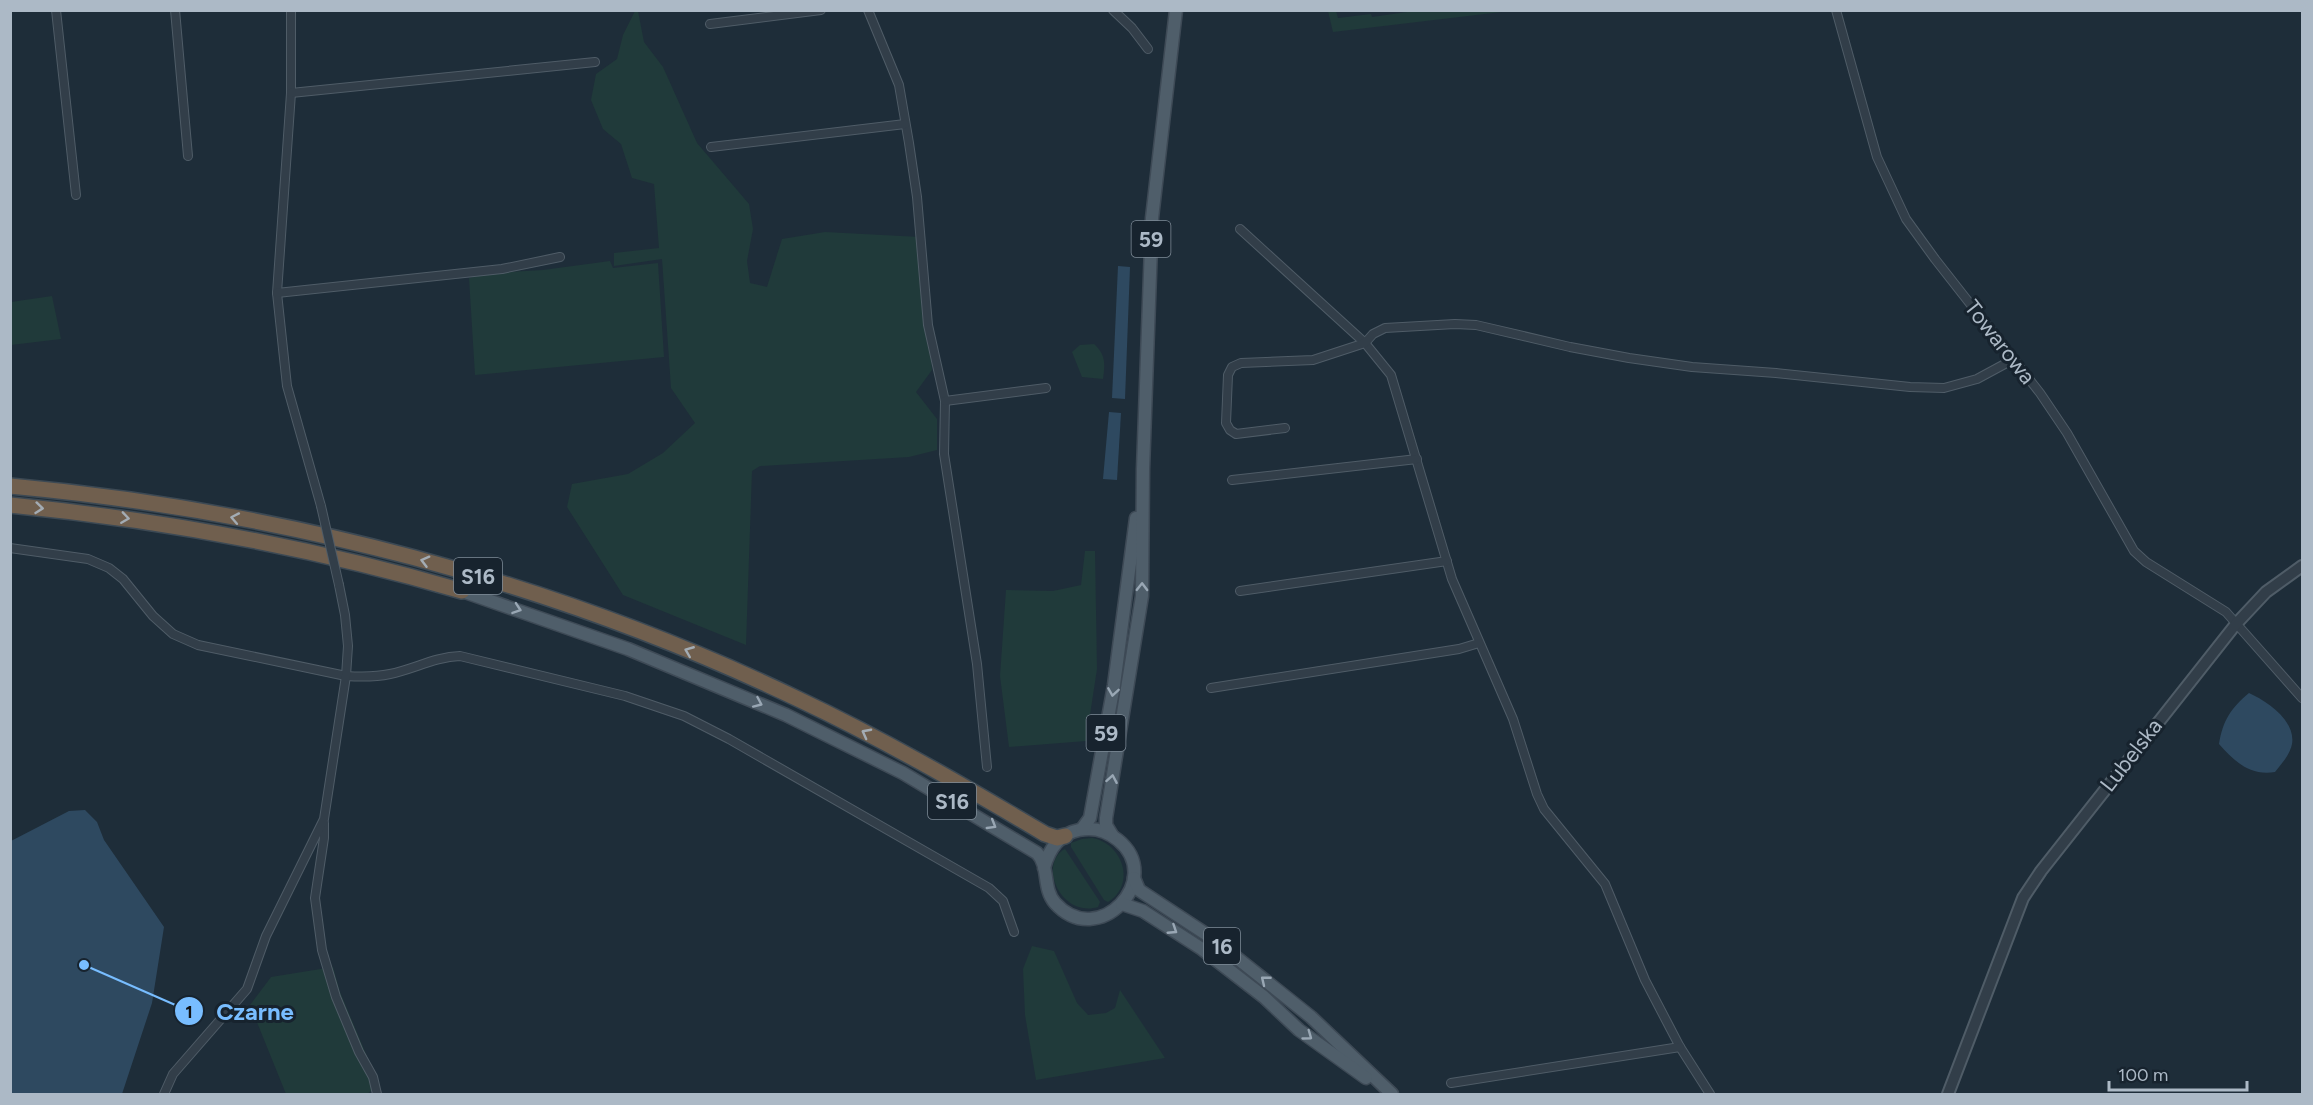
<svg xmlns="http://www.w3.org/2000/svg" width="2313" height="1105" font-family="Figtree,sans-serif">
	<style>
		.green { fill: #203a3a }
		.water { fill: #2e4960 }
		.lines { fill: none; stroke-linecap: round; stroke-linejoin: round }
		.minor-casing { stroke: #4f5c67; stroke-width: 10 }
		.tertiary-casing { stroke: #4f5c67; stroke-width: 14 }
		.primary-casing { stroke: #3e4a56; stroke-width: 15 }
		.motorway-casing { stroke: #3c4954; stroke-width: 18 }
		.minor { stroke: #323e49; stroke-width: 8 }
		.tertiary { stroke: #323e49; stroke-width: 10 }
		.primary { stroke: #4f5e6a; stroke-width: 12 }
		.motorway { stroke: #705f4e; stroke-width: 15 }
		.minor-bridge-casing { stroke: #4f5c67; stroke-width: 10; stroke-linecap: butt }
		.minor-bridge { stroke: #323e49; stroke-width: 8 }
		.oneway { stroke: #a3acb4 }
		.oneway2 { stroke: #99a7b4 }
		.labels { text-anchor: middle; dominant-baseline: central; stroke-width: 6; stroke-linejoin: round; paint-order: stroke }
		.shield { fill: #17232e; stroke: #7f8c98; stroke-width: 1.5 }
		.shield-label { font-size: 21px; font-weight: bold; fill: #acb9c6 }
		.street-label { font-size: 22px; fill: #acb9c6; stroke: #17232e }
		.leader { fill: none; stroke: #78bdff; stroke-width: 2 }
		.callout-dot { fill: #78bdff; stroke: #17232e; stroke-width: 2 }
		.mark-label { font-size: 18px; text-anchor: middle; font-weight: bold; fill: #111 }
		.callout-label { font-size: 24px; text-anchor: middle; font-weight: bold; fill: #78bdff; stroke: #17232e; stroke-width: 6; stroke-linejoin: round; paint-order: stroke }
	</style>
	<rect width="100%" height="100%" fill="#1e2d39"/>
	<g class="green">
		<polygon points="1421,10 1510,11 1333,32 1328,11 1336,11 1338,18 1371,14 1372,17"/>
		<polygon points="635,11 638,11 644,42 663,67 697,143 749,204 753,229 747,261 750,283 767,287 782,239 825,232 920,237 932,370 916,392 937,419 937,450 909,457 760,466 752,471 746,645 623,595 567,507 572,484 628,474 663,453 695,423 671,388 662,259 614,266 614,253 659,248 654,184 632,178 621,144 603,129 591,100 596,74 617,59 623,35"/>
		<polygon points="610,261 613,268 658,263 664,357 475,375 469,278 491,273 543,270"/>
		<polygon points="52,296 61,339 11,345 11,302"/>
		<path d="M1094 344C1106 355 1105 364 1103 379L1082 377 1072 352 1080 345Z"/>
		<polygon points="1085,551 1095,551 1097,669 1086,741 1009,747 1000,676 1006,590 1053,591 1081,585"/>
		<path d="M1092 838C1122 843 1137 884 1108 902L1104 900 1071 847V843L1082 839Z"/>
		<path d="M1065 849 1100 902 1098 907C1061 918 1037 864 1065 849Z"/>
		<polygon points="1032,946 1054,951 1077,1003 1088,1015 1106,1013 1115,1008 1120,990 1165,1058 1036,1080 1025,1015 1023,969"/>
		<polygon points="333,967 340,992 379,1085 367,1094 286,1094 250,1005 271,977"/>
	</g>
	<g class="water">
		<polygon points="1118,266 1130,267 1125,399 1112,398"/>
		<polygon points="1109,412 1121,413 1117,480 1103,479"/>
		<path d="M2249 693C2267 701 2296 721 2292 744 2290 755 2281 764 2275 772 2250 776 2235 762 2219 744 2223 720 2231 708 2249 693Z"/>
		<polygon points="85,810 97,822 104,840 164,927 152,1003 122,1094 11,1094 11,841 69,811"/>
	</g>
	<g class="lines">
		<g class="minor-casing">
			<g id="minor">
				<polyline points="56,10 76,195"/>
				<polyline points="175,10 188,156"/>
				<polyline points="291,10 291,93 277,293 287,386 321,506"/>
				<polyline points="868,10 899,85 909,143 917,197 928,325 945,401 944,454 977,664 987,767"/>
				<polyline points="1113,10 1132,28 1148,49"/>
				<polyline points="1836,10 1877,157 1906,219 1935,259 2040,393 2067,433 2134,551 2146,562 2226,612 2302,698"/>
				<polyline points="710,24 821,10"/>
				<polyline points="291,93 595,62"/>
				<polyline points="711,147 905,124"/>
				<polyline points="1240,229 1365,343 1391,375 1452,579 1513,719 1537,794 1544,809 1605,884 1645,980 1680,1047 1710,1094"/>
				<polyline points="277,293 502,269 560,257"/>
				<polyline points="945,401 1046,388"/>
				<polyline points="1285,428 1236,434 1230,430 1226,423 1228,375 1232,367 1241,363 1313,360 1365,343 1373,334 1385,328 1455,324 1476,325 1570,347 1629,358 1692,367 1776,373 1910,387 1944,388 1977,379 2014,359"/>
				<polyline points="1232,480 1417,459"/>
				<path d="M10 548 88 559 109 568 123 579 153 616 173 634 198 645 346 676C361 677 376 677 390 674 414 669 435 657 460 656L625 696 684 716 729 739 989 888 1003 901 1014 932"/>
				<polyline points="1240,591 1447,561"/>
				<polyline points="1211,688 1459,649 1479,643"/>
				<polyline points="324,823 324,838 315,898 322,950 336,997 359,1052 373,1077 377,1094"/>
				<polyline points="1451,1083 1680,1047"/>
				<polyline points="164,1094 173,1074 247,989 266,936 324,819 346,676 348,646 345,615 339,585"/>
			</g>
		</g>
		<g class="tertiary-casing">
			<polyline id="tertiary" points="1948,1094 2023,898 2041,871 2236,624 2266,592 2302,566"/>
		</g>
		<g class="primary-casing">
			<g id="primary">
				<path d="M462 591 628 649 786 715 903 773 1037 853C1050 867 1042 888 1055 903 1098 951 1166 879 1118 840 1107 831 1093 827 1079 830 1059 834 1049 849 1044 868"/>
				<polyline points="1082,829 1090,818 1114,685 1136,518"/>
				<polyline points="1112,835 1106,825 1106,818 1142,596 1143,469 1152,218 1176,10"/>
				<polyline points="1134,878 1139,890 1212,938 1311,1017 1392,1094"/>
				<polyline points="1122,904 1143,911 1202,949 1264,997 1299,1030 1366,1078"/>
			</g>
		</g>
		<g class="motorway-casing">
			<g id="motorway">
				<path d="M10 486C282 511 552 581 798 699 883 739 964 786 1045 834L1057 838 1065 836"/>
				<path d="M10 505C163 520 315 548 462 591"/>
			</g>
		</g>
		<use href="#minor" class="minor"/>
		<use href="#tertiary" class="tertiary"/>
		<use href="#primary" class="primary"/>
		<use href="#motorway" class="motorway"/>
		<g class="minor-bridge-casing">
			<polyline id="minor-bridge" points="321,506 339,585"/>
		</g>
		<use href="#minor-bridge" class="minor-bridge"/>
	</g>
	<defs><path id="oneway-chevron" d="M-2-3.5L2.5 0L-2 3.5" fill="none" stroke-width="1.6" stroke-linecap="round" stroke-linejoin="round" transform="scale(1.5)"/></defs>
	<g class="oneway">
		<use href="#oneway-chevron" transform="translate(39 508) rotate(6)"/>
		<use href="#oneway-chevron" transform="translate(125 518) rotate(8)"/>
		<use href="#oneway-chevron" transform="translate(235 518) rotate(-169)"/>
		<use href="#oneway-chevron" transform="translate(425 561) rotate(-165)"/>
		<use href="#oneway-chevron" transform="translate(689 651) rotate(-158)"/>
		<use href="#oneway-chevron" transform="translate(866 733) rotate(-152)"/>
	</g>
	<g class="oneway2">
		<use href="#oneway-chevron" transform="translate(1142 587) rotate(-89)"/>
		<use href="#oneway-chevron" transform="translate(517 609) rotate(19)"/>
		<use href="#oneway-chevron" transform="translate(1113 692) rotate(99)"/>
		<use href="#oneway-chevron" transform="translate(758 703) rotate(24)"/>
		<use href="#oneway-chevron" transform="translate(1112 779) rotate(-80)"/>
		<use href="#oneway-chevron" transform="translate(992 825) rotate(31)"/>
		<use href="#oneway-chevron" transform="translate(1173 930) rotate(33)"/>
		<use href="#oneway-chevron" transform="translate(1265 980) rotate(-141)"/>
		<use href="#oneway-chevron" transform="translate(1308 1036) rotate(36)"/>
	</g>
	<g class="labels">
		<g class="shield">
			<rect x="1131.5" y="221" width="39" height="36" rx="4.5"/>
			<rect x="454" y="558" width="48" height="36" rx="4.5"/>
			<rect x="1086.5" y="715" width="39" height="36" rx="4.5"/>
			<rect x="928" y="783" width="48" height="36" rx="4.5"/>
			<rect x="1204" y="928" width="36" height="36" rx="4.5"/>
		</g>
		<g class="shield-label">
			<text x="1151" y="239">59</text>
			<text x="478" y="576">S16</text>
			<text x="1106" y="733">59</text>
			<text x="952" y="801">S16</text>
			<text x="1222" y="946">16</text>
		</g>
		<g class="street-label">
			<text transform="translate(2000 342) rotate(52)">Towarowa</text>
			<text transform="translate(2131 755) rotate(-52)">Lubelska</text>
		</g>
	</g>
	<path class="leader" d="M84 965L189 1011"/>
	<g class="callout-dot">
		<circle cx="84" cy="965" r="6"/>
		<circle cx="189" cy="1011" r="15"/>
	</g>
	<g class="mark-label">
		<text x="189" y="1018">1</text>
	</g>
	<g class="callout-label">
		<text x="255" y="1020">Czarne</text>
	</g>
	<rect width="2313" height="1105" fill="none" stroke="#acb9c6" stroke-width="24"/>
	<path d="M2109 1081v9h138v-9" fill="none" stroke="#acb9c6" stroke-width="3"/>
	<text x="2118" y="1081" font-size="18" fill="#acb9c6" stroke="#17232e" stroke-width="4.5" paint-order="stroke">100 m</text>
</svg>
